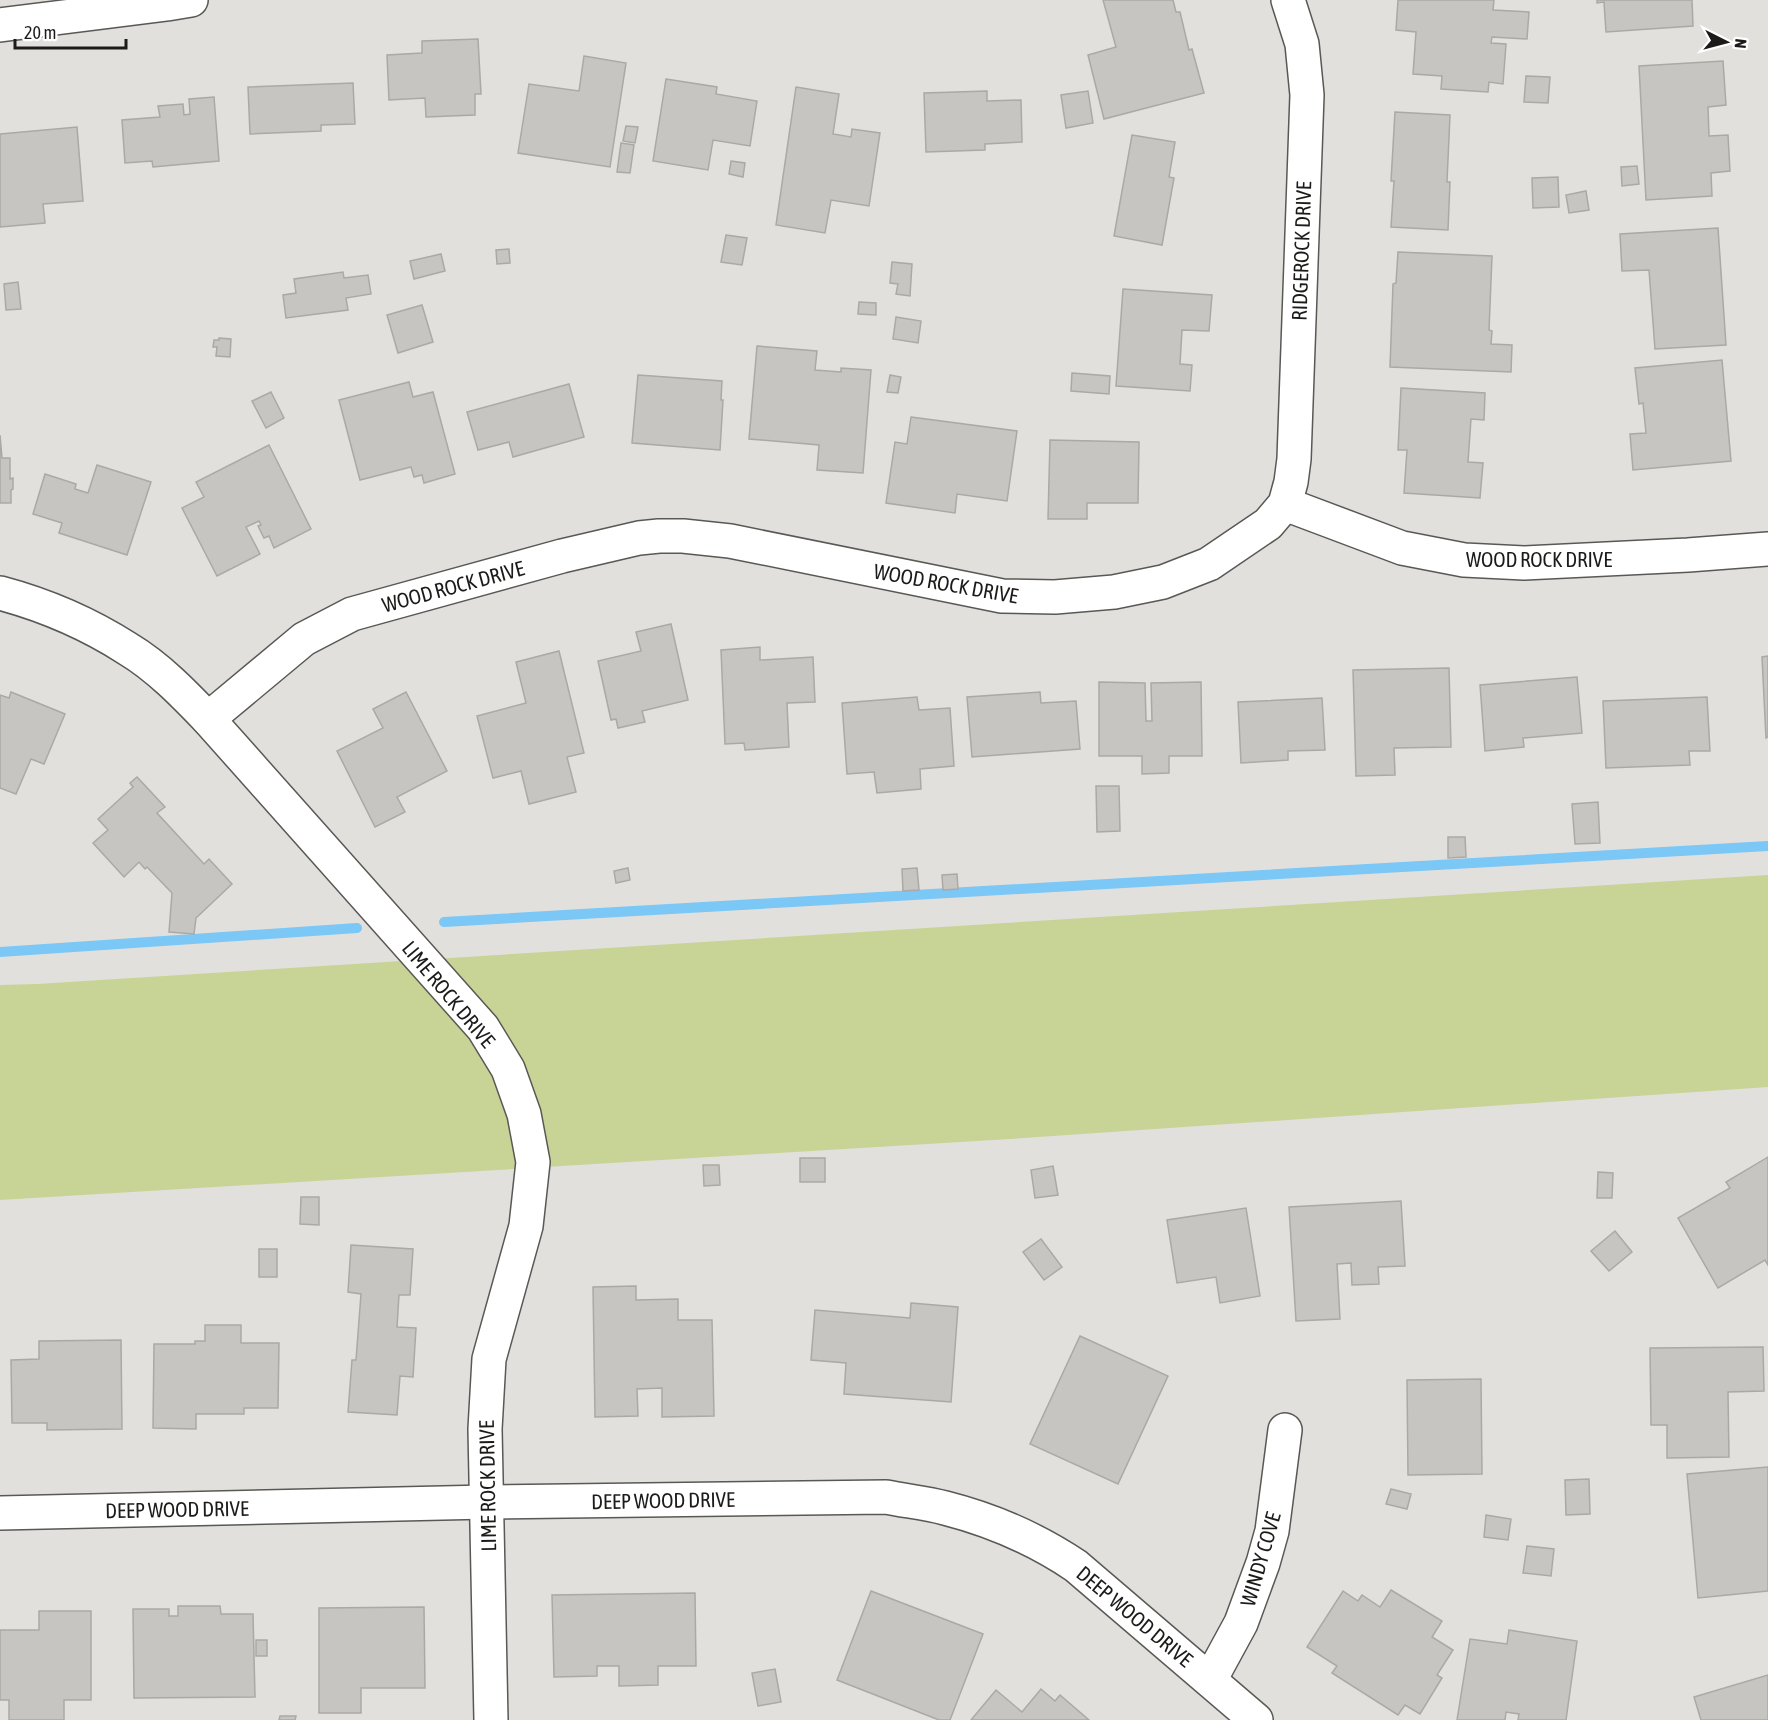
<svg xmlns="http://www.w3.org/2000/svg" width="1768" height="1720" font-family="'Asap Condensed',sans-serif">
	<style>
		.green { fill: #c8d396 }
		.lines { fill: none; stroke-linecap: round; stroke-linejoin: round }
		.stream { stroke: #7bc7f5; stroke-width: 10 }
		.building { fill: #c7c5c1; stroke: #aaa9a5; stroke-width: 1.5 }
		.minor-casing { stroke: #5a5855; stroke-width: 36 }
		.minor { stroke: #fff; stroke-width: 33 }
		.labels { text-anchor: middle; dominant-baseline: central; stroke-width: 5; stroke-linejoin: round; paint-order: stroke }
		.street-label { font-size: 21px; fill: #1c1b1a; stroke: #fff }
	</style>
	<rect width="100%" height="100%" fill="#e2e0dd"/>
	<polygon class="green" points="1768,875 1768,1087 1010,1139 0,1200 0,985 37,984"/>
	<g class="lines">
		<g class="stream">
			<polyline points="444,922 1768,846"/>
			<polyline points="0,952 357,928"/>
		</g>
	</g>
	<g class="building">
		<polygon points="1103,0 1173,0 1176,12 1180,12 1189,50 1192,49 1204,93 1104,119 1088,55 1116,47"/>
		<polygon points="1398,0 1494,0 1493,10 1529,12 1527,39 1492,37 1491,43 1506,44 1503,84 1489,82 1488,92 1441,89 1442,76 1413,74 1416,32 1396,30"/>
		<polygon points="1597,0 1692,0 1693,26 1606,32 1604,2 1597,3"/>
		<polygon points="478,39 481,94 475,94 475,115 426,117 425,98 389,100 387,55 422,53 422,41"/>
		<polygon points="584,56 626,63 610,167 518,153 529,84 579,91"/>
		<polygon points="1723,61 1726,105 1708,107 1709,136 1728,135 1730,171 1711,173 1712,196 1646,200 1639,66"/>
		<polygon points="1526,76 1550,77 1548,103 1524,102"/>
		<polygon points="666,79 717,87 716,94 757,101 750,146 713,140 708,170 653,161"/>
		<polygon points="353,83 355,124 321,125 321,131 250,134 248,87"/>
		<polygon points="796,87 839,94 833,134 851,137 852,129 880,133 869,206 831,200 825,233 776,225"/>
		<polygon points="987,91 987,101 1021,100 1022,142 985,144 985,150 926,152 924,93"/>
		<polygon points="1088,91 1093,123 1066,128 1061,95"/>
		<polygon points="214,97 219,161 153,167 152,161 125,163 122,120 160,117 158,106 183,104 184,115 190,114 189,99"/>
		<polygon points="1395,112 1450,115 1447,182 1450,182 1448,230 1391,227 1394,181 1391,181"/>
		<polygon points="626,126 638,127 635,143 623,141"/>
		<polygon points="77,127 83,201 43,204 45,223 0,227 0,134"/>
		<polygon points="1132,135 1175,142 1169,177 1174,178 1162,245 1114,236"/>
		<polygon points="621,143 634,145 630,173 617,172"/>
		<polygon points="731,161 745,163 743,177 729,174"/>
		<polygon points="1637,166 1639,184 1622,186 1621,167"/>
		<polygon points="1558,177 1559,207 1533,208 1532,178"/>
		<polygon points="1586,191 1589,210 1569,213 1566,195"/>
		<polygon points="1718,228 1726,345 1655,349 1649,270 1622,271 1620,234"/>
		<polygon points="726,235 747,238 742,265 721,262"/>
		<polygon points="509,249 510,263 497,264 496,250"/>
		<polygon points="1398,252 1492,256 1489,330 1492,331 1491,344 1512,345 1511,372 1390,367 1393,284 1396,283"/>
		<polygon points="441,254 445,271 414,279 410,261"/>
		<polygon points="892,262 912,264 910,296 896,294 898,284 890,283"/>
		<polygon points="343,272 344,278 368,275 371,294 346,298 348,310 286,318 283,295 296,293 294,279"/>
		<polygon points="18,282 21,309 6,310 4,284"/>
		<polygon points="1123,289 1212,295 1209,331 1182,330 1180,364 1192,365 1190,391 1116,386"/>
		<polygon points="859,302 876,303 876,315 858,314"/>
		<polygon points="422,305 433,342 398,353 387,315"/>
		<polygon points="896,317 921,321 918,343 893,339"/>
		<polygon points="219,338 231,339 230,357 216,356 217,347 213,347 214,340 219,340"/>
		<polygon points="757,346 817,351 815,370 841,372 841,368 871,370 863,473 817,470 819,445 749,439"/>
		<polygon points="1722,360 1731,461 1633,470 1630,434 1646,433 1643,403 1639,404 1635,368"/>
		<polygon points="1072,373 1110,376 1109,394 1071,391"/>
		<polygon points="638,375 722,381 721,400 723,400 720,450 632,443"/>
		<polygon points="890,375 901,377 898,393 887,392"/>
		<polygon points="409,382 413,397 433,392 455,474 424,483 422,475 414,477 411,467 360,480 339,400"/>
		<polygon points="569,384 584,437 513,457 509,442 478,450 467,412"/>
		<polygon points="1401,388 1485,393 1484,420 1471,419 1468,462 1483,463 1480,498 1404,493 1407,450 1398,450"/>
		<polygon points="271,392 284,418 266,428 252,401"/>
		<polygon points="911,417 1017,431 1007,501 957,494 955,513 886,503 895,442 907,444"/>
		<polygon points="0,435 2,458 10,458 10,479 13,478 13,489 11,490 11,503 0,503"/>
		<polygon points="1050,440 1139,442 1138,503 1087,503 1087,519 1048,519"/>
		<polygon points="269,445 311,529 274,548 269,536 264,538 258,526 261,525 259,521 246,527 260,554 217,576 182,508 204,497 196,482"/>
		<polygon points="97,465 151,482 127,555 59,533 62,523 33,514 45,474 76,484 75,489 88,493"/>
		<polygon points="671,624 688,700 642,711 645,722 618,728 616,719 611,720 598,661 641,651 636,632"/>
		<polygon points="760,647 760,660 813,657 815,702 787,703 789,747 745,750 744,743 725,744 721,650"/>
		<polygon points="559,651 584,753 567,757 576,792 529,804 521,771 493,778 477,716 526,703 516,662"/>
		<polygon points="1768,656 1768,737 1766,738 1762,657"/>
		<polygon points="1449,668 1451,747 1394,748 1395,775 1356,776 1353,670"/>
		<polygon points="1577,677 1582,733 1523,738 1524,747 1485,751 1480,685"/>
		<polygon points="1099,682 1145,683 1146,721 1152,721 1151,683 1201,682 1202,756 1169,756 1169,773 1142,774 1142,756 1099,756"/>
		<polygon points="11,692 65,714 44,764 31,759 16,794 0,788 0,695 9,698"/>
		<polygon points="406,692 447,771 397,797 405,812 375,827 337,751 383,728 373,709"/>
		<polygon points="1040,692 1041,703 1076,701 1080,749 972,757 967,697"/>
		<polygon points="917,697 919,710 950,708 954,766 920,769 921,789 877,793 874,772 847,774 842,703"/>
		<polygon points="1707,697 1710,751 1689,751 1690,765 1606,768 1603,701"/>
		<polygon points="1322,698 1325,750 1288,751 1288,760 1241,763 1238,702"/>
		<polygon points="137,777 165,807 157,813 204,864 209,859 232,884 196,918 194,934 169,932 172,893 147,867 145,869 139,862 124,877 93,843 108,830 98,819 133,787 130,783"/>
		<polygon points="1096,786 1119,786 1120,831 1097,832"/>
		<polygon points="1598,802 1600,843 1575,844 1572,804"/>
		<polygon points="1448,837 1465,837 1466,857 1448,858"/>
		<polygon points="628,868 630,880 616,883 614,871"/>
		<polygon points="917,868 919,890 903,891 902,869"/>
		<polygon points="957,874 958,889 943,890 942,875"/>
		<polygon points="1768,1157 1768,1265 1765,1260 1718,1288 1678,1218 1730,1188 1726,1182"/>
		<rect x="800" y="1158" width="25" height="24"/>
		<polygon points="703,1165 719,1165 720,1185 704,1186"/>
		<polygon points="1053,1166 1058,1195 1035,1198 1031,1170"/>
		<polygon points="1598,1172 1613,1173 1612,1198 1597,1198"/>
		<polygon points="301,1197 319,1197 319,1225 300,1224"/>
		<polygon points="1401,1201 1405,1266 1378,1267 1379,1284 1352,1285 1351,1263 1337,1264 1340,1319 1296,1321 1289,1207"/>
		<polygon points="1246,1208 1260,1296 1220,1303 1216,1277 1177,1283 1167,1220"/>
		<polygon points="1615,1231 1632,1252 1609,1271 1591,1251"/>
		<polygon points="1041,1239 1062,1267 1044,1280 1023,1252"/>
		<polygon points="351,1245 413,1249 410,1295 399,1295 397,1327 416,1328 413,1377 400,1376 397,1415 348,1412 352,1360 356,1360 361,1294 348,1292"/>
		<rect x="259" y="1249" width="18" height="28"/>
		<polygon points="636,1286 636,1300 678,1299 678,1320 712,1320 714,1416 662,1417 662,1388 637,1389 638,1416 595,1417 593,1287"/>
		<polygon points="911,1303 958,1307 951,1402 844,1394 846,1363 811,1360 815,1310 910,1318"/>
		<polygon points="205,1325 241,1325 241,1343 279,1343 278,1408 244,1408 244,1414 196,1414 196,1429 153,1428 154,1344 195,1344 195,1341 205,1341"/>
		<polygon points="1080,1336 1168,1376 1118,1484 1030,1444"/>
		<polygon points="121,1340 122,1429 47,1430 47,1423 12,1423 11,1360 39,1359 39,1341"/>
		<polygon points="1763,1347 1764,1391 1728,1392 1729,1457 1667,1458 1667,1425 1651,1425 1650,1348"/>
		<polygon points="1481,1379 1482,1474 1408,1475 1407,1380"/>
		<polygon points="1768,1467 1768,1591 1698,1598 1687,1474"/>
		<polygon points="1589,1479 1590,1514 1566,1515 1565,1480"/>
		<polygon points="1391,1489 1411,1494 1407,1509 1386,1504"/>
		<polygon points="1486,1515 1511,1519 1508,1540 1484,1537"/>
		<polygon points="1527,1546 1554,1549 1551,1576 1523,1573"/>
		<polygon points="1391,1590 1442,1621 1432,1637 1453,1650 1437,1675 1442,1678 1420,1714 1405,1705 1398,1715 1332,1673 1337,1666 1307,1647 1343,1591 1358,1601 1362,1595 1380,1607"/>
		<polygon points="871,1591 983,1634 950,1720 939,1720 837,1680"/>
		<polygon points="695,1593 696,1666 658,1666 658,1685 619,1686 619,1666 597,1666 597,1676 554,1677 552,1595"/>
		<polygon points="178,1606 220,1606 221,1614 253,1614 255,1697 134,1698 133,1609 169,1609 169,1616 178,1616"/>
		<polygon points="424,1607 425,1688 361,1688 361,1713 319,1713 319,1608"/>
		<polygon points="39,1611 91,1611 91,1700 64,1700 64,1720 9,1720 9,1700 0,1700 0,1630 39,1630"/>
		<polygon points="1509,1630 1577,1641 1566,1720 1518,1720 1519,1714 1506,1712 1505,1720 1457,1720 1470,1639 1507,1644"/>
		<rect x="256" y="1640" width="11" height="16"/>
		<polygon points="775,1669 781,1702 758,1706 752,1673"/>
		<polygon points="1768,1675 1768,1720 1701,1720 1694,1697"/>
		<polygon points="1041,1689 1055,1701 1060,1695 1089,1720 971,1720 996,1690 1022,1712"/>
		<polygon points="280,1716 296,1716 295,1720 279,1720"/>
	</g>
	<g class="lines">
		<g class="minor-casing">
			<g id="minor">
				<polyline points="0,25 167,4 191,0"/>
				<polyline points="1285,504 1402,548 1464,560 1524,563 1688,555 1768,549"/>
				<path d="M0 593C45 605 89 624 128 649 158 667 184 694 208 719L483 1028 508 1069 524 1114 533 1162 526 1226 489 1359 485 1429 491 1720"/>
				<polyline points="208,719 304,639 352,614 562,556 639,538 659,536 683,536 730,541 1002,596 1055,597 1114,592 1163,582 1209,564 1268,524 1285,504 1291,482 1294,459 1307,95 1302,44 1288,0"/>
				<path d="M0 1513 487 1502 886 1497C906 1501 926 1503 945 1508 992 1520 1036 1539 1076 1566L1256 1720"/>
				<polyline points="1210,1680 1241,1623 1263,1563 1272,1531 1285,1430"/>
			</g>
		</g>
		<use href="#minor" class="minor"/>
	</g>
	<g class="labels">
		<g class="street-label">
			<text transform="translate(1301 251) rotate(-88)">RIDGEROCK DRIVE</text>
			<text x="1539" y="559">WOOD ROCK DRIVE</text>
			<text transform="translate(946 583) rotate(10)">WOOD ROCK DRIVE</text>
			<text transform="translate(453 586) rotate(-15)">WOOD ROCK DRIVE</text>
			<text transform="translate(449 994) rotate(50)">LIME ROCK DRIVE</text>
			<text transform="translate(487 1486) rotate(-91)">LIME ROCK DRIVE</text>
			<text transform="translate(663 1500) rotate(-1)">DEEP WOOD DRIVE</text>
			<text transform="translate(177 1509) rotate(-1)">DEEP WOOD DRIVE</text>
			<text transform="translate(1260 1559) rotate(-74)">WINDY COVE</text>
			<text transform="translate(1135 1616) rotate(40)">DEEP WOOD DRIVE</text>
		</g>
	</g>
	<g transform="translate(1726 42) rotate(96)" stroke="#ffffff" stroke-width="4.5" paint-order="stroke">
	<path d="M0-4.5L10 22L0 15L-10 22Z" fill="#1c1b1a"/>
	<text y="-9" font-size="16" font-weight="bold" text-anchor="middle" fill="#1c1b1a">N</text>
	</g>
	<path d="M15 39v9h111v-9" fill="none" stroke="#1c1b1a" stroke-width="3"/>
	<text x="24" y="39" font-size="18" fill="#1c1b1a" stroke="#ffffff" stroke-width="4.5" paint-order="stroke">20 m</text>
</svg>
